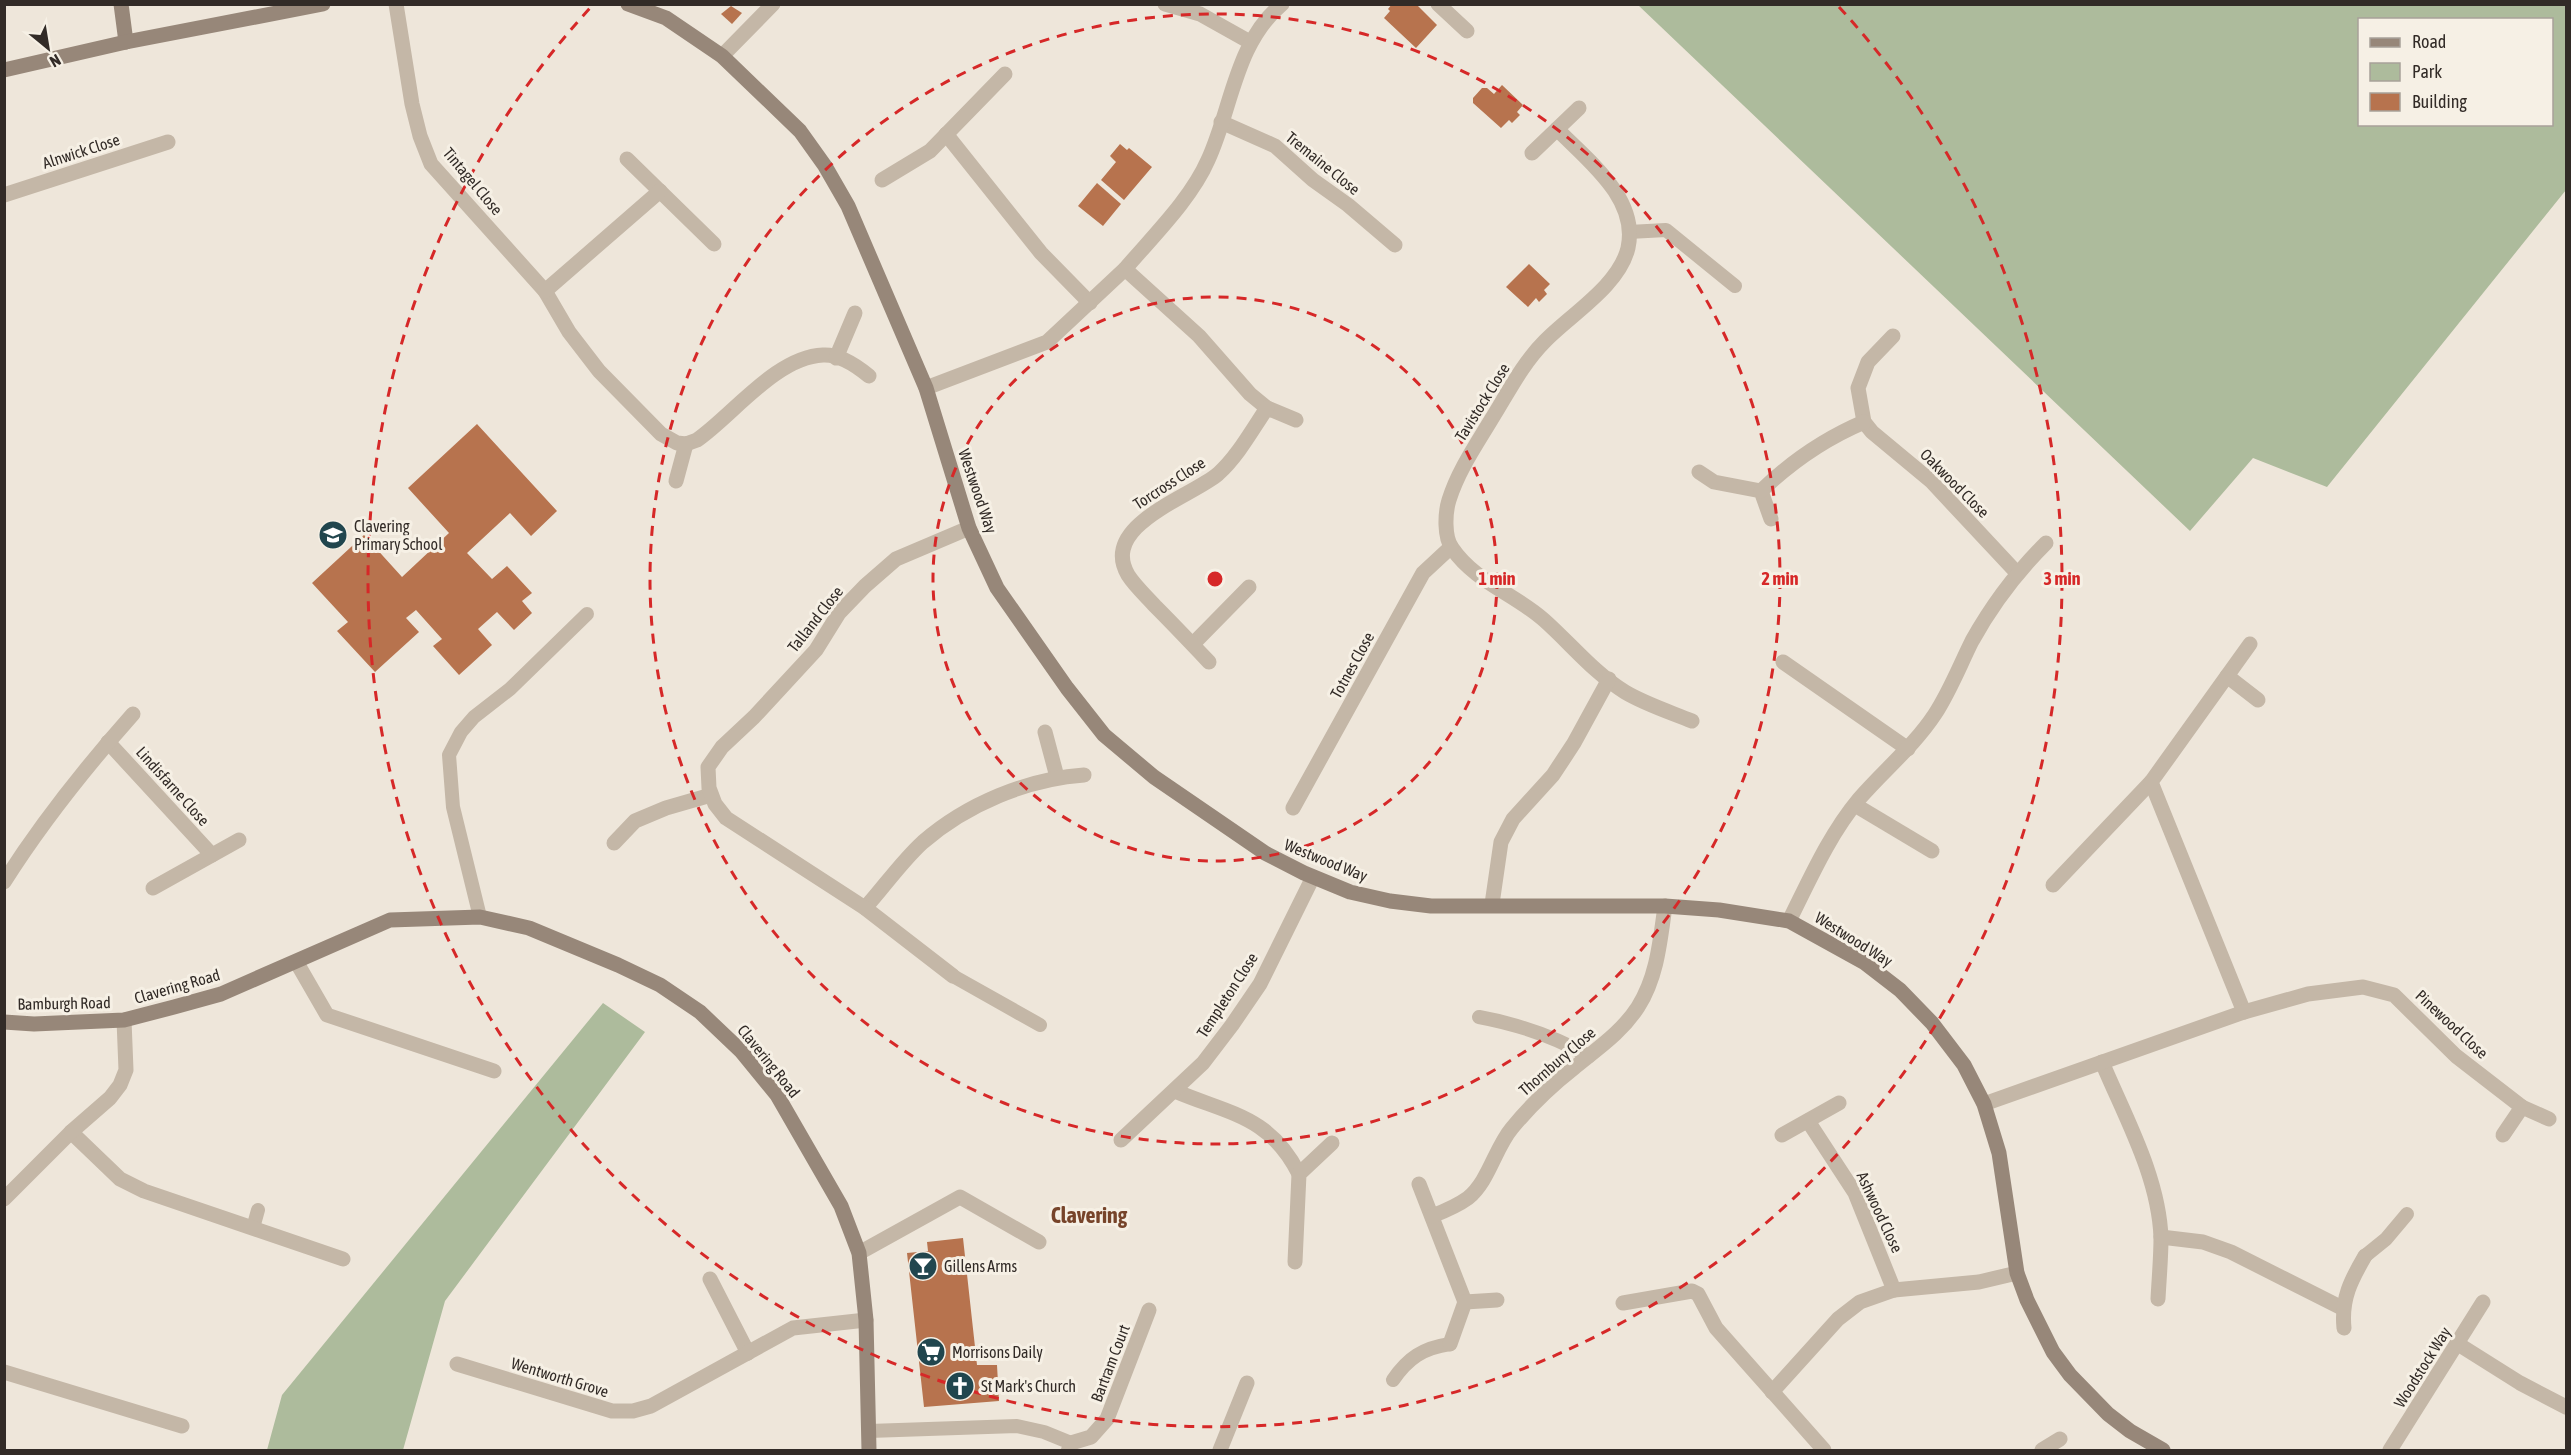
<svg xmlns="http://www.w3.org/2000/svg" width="2571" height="1455" font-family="'Asap Condensed',sans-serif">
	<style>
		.green { fill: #adbb9c; fill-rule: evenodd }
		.building { fill: #b7734e }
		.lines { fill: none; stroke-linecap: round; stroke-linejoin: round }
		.lane { stroke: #c4b7a7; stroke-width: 14 }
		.street { stroke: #c4b7a7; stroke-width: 15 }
		.secondary { stroke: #978779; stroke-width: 15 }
		.ring { fill: none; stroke: #d62828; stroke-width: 3; stroke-dasharray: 10 8 }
		.labels { text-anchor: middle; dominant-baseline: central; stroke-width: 6; stroke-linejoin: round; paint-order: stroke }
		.street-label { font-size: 16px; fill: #322b27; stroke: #f6f0e5 }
		.poi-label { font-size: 16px; fill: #322b27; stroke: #f6f0e5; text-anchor: start }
		.district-label { font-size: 22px; font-weight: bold; fill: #77442a; stroke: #f6f0e5 }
		.centre { fill: #d62828; stroke: #f6f0e5; stroke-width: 3 }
		.ring-label { font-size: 18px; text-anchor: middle; font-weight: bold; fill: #d62828; stroke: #f6f0e5; stroke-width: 6; stroke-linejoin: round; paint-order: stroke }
	</style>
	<rect width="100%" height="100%" fill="#eee6da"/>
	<g class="green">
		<path d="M1638 5H2566V190L2327 487 2253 458 2190 531ZM2360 20H2552V124H2360Z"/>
		<polygon points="603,1003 645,1032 445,1301 403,1450 267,1450 282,1395"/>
	</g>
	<g class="building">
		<polygon points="1392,4 1416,4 1437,25 1416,48 1384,18 1390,11 1388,9"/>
		<polygon points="731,6 742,13 732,24 721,14"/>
		<polygon points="1502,85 1523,105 1517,112 1520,115 1512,123 1509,120 1501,128 1473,103 1473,98 1482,88 1487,88 1494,94"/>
		<polygon points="1120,144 1127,150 1129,148 1152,167 1124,200 1101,180 1116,162 1110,156"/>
		<polygon points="1097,183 1121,204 1103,226 1078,206"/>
		<polygon points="1529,264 1550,284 1544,290 1547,294 1539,302 1536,298 1528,307 1506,287"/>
		<polygon points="477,424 557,511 531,536 510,513 467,553 492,579 507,566 532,593 522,601 532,613 514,630 497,612 478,629 492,645 459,675 433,646 442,639 416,610 406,618 419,632 375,672 337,631 348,622 312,583 364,535 402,577 449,533 408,488"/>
		<polygon points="963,1238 977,1365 997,1365 999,1401 924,1407 907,1253 928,1251 927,1242"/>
	</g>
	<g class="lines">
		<g class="lane">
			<polyline points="1629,232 1666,230 1735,286"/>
			<polyline points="480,917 453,807 449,755 461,732 474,717 510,689 587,614"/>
			<polyline points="953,976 1040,1025"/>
			<path d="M1479 1017C1517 1024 1555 1037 1589 1056"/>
			<polyline points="253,1228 258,1210"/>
			<polyline points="2365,1256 2386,1239 2407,1214"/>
			<path d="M1393 1380C1408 1358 1423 1348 1450 1344"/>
			<polyline points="869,1431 1017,1426 1044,1432 1071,1443 1068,1450"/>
		</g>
		<g class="street">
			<path d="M396 4 412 104 420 136 431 164 545 291 569 332 599 371 661 434 677 443 686 444 697 440C733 415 776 357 823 355 840 354 857 366 869 376"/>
			<polyline points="1165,4 1200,14 1250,42"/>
			<polyline points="1438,4 1467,31"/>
			<polyline points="722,56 773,4"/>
			<polyline points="1221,122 1275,146 1313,180 1348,205 1395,245"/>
			<path d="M1557 129C1587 160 1639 198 1628 248 1619 286 1570 315 1545 341 1522 364 1508 393 1491 420 1476 445 1458 471 1449 500 1445 513 1444 537 1452 548 1475 582 1515 594 1544 620 1571 644 1594 673 1625 692 1645 704 1670 712 1692 721"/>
			<polyline points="946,134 1041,253 1090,303"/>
			<polyline points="1532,153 1579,108"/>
			<polyline points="627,159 714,244"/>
			<polyline points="882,180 930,151 1005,74"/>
			<polyline points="4,195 168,142"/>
			<path d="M1125 269C1153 236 1191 199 1208 160 1232 108 1235 43 1282 4"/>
			<polyline points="545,291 660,191"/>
			<polyline points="1893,336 1868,362 1858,388 1864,422 1872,432 1931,481 2017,573"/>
			<polyline points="836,358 855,313"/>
			<polyline points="926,388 1047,342 1125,269 1199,336 1250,394 1267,408 1296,420"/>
			<polyline points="1699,472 1714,482 1761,491 1771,519"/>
			<polyline points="676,481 686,444"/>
			<path d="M1761 491C1792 461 1824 439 1864 422"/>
			<polyline points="1193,644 1249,587"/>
			<path d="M1209 662C1191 643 1173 624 1155 606 1146 596 1135 586 1128 575 1099 525 1191 497 1218 474 1238 456 1252 430 1267 408"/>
			<polyline points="1783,662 1908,749"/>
			<polyline points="2227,676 2258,700"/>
			<polyline points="1045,732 1057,777"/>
			<polyline points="108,742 212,855"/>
			<polyline points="1855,805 1932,851"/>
			<polyline points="1293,808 1423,573 1451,547"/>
			<polyline points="614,843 635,821 666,808 711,795"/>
			<path d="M4 882C42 822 86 767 133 714"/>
			<polyline points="2053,885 2151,782"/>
			<polyline points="153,888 239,840"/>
			<polyline points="1492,904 1501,842 1513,819 1553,775 1574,743 1609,679"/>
			<path d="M865 908C884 887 902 861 923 842 967 804 1027 779 1084 775"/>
			<path d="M1789 921C1810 879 1829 835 1859 799 1884 770 1914 746 1935 714 1950 691 1960 665 1972 641 1992 605 2017 572 2046 543"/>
			<polyline points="297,963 327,1015 494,1071"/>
			<polyline points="953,976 865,908 726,818 715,804 709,788 708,767 722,747 754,717 816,650 839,613 865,586 896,559 969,528"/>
			<polyline points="2244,1012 2151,782 2250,644"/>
			<path d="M2102 1062C2125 1117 2159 1177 2161 1238 2161 1258 2159 1279 2158 1299"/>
			<path d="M1175 1091C1229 1114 1270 1116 1299 1174"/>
			<polyline points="1984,1104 2244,1012 2308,994 2363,987 2394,995 2456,1056 2522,1107 2549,1119"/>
			<polyline points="1808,1121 1855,1193 1894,1290"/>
			<polyline points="71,1132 120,1179 144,1191 343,1259"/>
			<polyline points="1782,1135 1839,1103"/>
			<polyline points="2503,1135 2522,1107"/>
			<polyline points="1121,1140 1203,1063 1232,1025 1260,984 1313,877"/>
			<polyline points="1419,1184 1465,1302"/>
			<polyline points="4,1199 71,1132 110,1098 120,1085 126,1070 124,1020"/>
			<path d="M1432 1216C1445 1211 1457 1206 1468 1198 1489 1181 1495 1148 1512 1128 1530 1106 1552 1085 1575 1067 1598 1048 1621 1033 1638 1007 1657 977 1660 942 1665 906"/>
			<polyline points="2161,1237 2203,1242 2231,1252 2342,1308"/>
			<polyline points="859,1253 960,1197 1039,1242"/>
			<polyline points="1295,1262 1299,1174 1332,1143"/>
			<polyline points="710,1279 748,1353"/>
			<polyline points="1623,1303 1692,1291 1698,1294 1716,1328 1824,1450"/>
			<path d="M2344 1328C2341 1299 2351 1280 2365 1256"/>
			<polyline points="1450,1344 1465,1302 1497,1300"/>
			<polyline points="2458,1344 2520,1383 2566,1407"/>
			<polyline points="457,1364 612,1411 633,1411 651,1406 793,1328 866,1320"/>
			<polyline points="4,1372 182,1426"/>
			<polyline points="1772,1392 1838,1319 1860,1302 1894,1290 1979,1282 2017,1273"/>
			<polyline points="1071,1443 1091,1437 1107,1419 1149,1310"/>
			<polyline points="1220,1450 1247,1383"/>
			<polyline points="2042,1450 2060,1439"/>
			<polyline points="2390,1450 2483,1302"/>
		</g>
		<g class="secondary">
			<polyline points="121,4 126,42"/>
			<polyline points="628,4 666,18 722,56 800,131 825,166 848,206 926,388 969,528 997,588 1067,688 1104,735 1154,777 1265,853 1304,873 1350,892 1390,901 1431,906 1665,906 1719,910 1789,921 1865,963 1900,990 1932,1023 1964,1065 1984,1104 1999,1153 2017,1273 2027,1300 2053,1352 2070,1375 2108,1414 2130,1431 2163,1450"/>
			<polyline points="4,70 126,42 323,4"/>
			<polyline points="4,1022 34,1024 124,1020 174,1007 221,994 390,920 480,917 529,928 618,965 660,985 700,1012 741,1051 777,1095 841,1206 859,1253 866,1320 869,1450"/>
		</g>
	</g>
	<g class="ring">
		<circle cx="1215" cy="579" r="282"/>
		<circle cx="1215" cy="579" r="565"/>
		<path d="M1839 7A847 847 0 1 1 591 7"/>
	</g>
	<defs>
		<g id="school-disc" transform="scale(1.5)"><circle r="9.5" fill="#21464e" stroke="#f6f0e5"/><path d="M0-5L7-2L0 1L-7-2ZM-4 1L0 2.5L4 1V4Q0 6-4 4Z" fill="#fff"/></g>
		<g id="bar-disc" transform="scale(1.5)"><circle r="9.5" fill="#21464e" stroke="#f6f0e5"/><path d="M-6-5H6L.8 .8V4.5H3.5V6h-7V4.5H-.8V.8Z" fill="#fff"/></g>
		<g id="supermarket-disc" transform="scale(1.5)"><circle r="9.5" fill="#21464e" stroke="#f6f0e5"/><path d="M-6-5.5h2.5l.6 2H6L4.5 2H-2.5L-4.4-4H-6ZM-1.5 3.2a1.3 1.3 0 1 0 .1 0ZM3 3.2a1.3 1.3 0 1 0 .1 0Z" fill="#fff"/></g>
		<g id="church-disc" transform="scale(1.5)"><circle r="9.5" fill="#21464e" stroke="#f6f0e5"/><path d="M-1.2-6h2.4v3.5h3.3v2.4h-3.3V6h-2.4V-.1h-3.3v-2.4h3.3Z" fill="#fff"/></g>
	</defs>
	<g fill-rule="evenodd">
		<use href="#school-disc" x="333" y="535"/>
		<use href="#bar-disc" x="923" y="1266"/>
		<use href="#supermarket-disc" x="931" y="1352"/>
		<use href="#church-disc" x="960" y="1386"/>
	</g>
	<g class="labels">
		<g class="street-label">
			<text transform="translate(81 151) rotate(-18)">Alnwick Close</text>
			<text transform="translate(1323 163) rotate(39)">Tremaine Close</text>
			<text transform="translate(473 181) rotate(50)">Tintagel Close</text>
			<text transform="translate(1482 402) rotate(-58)">Tavistock Close</text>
			<text transform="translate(1169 483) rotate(-33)">Torcross Close</text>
			<text transform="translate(1955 483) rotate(45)">Oakwood Close</text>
			<text transform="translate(978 491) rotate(71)">Westwood Way</text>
			<text transform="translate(815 619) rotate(-52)">Talland Close</text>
			<text transform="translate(1352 665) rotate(-61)">Totnes Close</text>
			<text transform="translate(173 786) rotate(48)">Lindisfarne Close</text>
			<text transform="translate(1326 860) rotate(22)">Westwood Way</text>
			<text transform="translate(1854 939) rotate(32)">Westwood Way</text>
			<text transform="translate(177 986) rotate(-16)">Clavering Road</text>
			<text transform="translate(1227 995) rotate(-57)">Templeton Close</text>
			<text transform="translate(64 1003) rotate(-1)">Bamburgh Road</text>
			<text transform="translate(2452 1024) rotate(43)">Pinewood Close</text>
			<text transform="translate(769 1061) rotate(51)">Clavering Road</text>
			<text transform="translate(1557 1061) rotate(-41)">Thornbury Close</text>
			<text transform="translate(1880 1212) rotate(65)">Ashwood Close</text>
			<text transform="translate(1110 1363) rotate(-69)">Bartram Court</text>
			<text transform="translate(2422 1367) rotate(-58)">Woodstock Way</text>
			<text transform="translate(560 1377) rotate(17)">Wentworth Grove</text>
		</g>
		<g class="poi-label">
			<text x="354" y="526">Clavering<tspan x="354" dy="18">Primary School</tspan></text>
			<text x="944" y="1266">Gillens Arms</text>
			<text x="952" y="1352">Morrisons Daily</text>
			<text x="981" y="1386">St Mark's Church</text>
		</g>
		<g class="district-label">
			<text x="1089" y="1215">Clavering</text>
		</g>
	</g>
	<circle cx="1215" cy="579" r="9" class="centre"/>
	<g class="ring-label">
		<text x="1497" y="585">1 min</text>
		<text x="1780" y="585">2 min</text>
		<text x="2062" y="585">3 min</text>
	</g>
	<rect width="2571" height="1455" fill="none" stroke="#322b27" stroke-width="12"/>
	<rect x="2358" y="18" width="195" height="108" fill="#f6f0e5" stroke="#a8a199" stroke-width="1.5"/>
	<rect x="2370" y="38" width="30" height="9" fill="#978779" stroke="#a8a199" stroke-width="1.5"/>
	<text x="2412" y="48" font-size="18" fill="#322b27">Road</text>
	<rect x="2370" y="63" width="30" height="18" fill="#adbb9c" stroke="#a8a199" stroke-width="1.5"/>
	<text x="2412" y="78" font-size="18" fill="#322b27">Park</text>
	<rect x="2370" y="93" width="30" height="18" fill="#b7734e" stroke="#a8a199" stroke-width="1.5"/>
	<text x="2412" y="108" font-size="18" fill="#322b27">Building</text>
	<g transform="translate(48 48) rotate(150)" stroke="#f6f0e5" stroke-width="4.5" paint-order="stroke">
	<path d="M0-4.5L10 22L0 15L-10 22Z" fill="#322b27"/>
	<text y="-9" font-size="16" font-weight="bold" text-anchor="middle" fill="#322b27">N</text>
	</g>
</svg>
